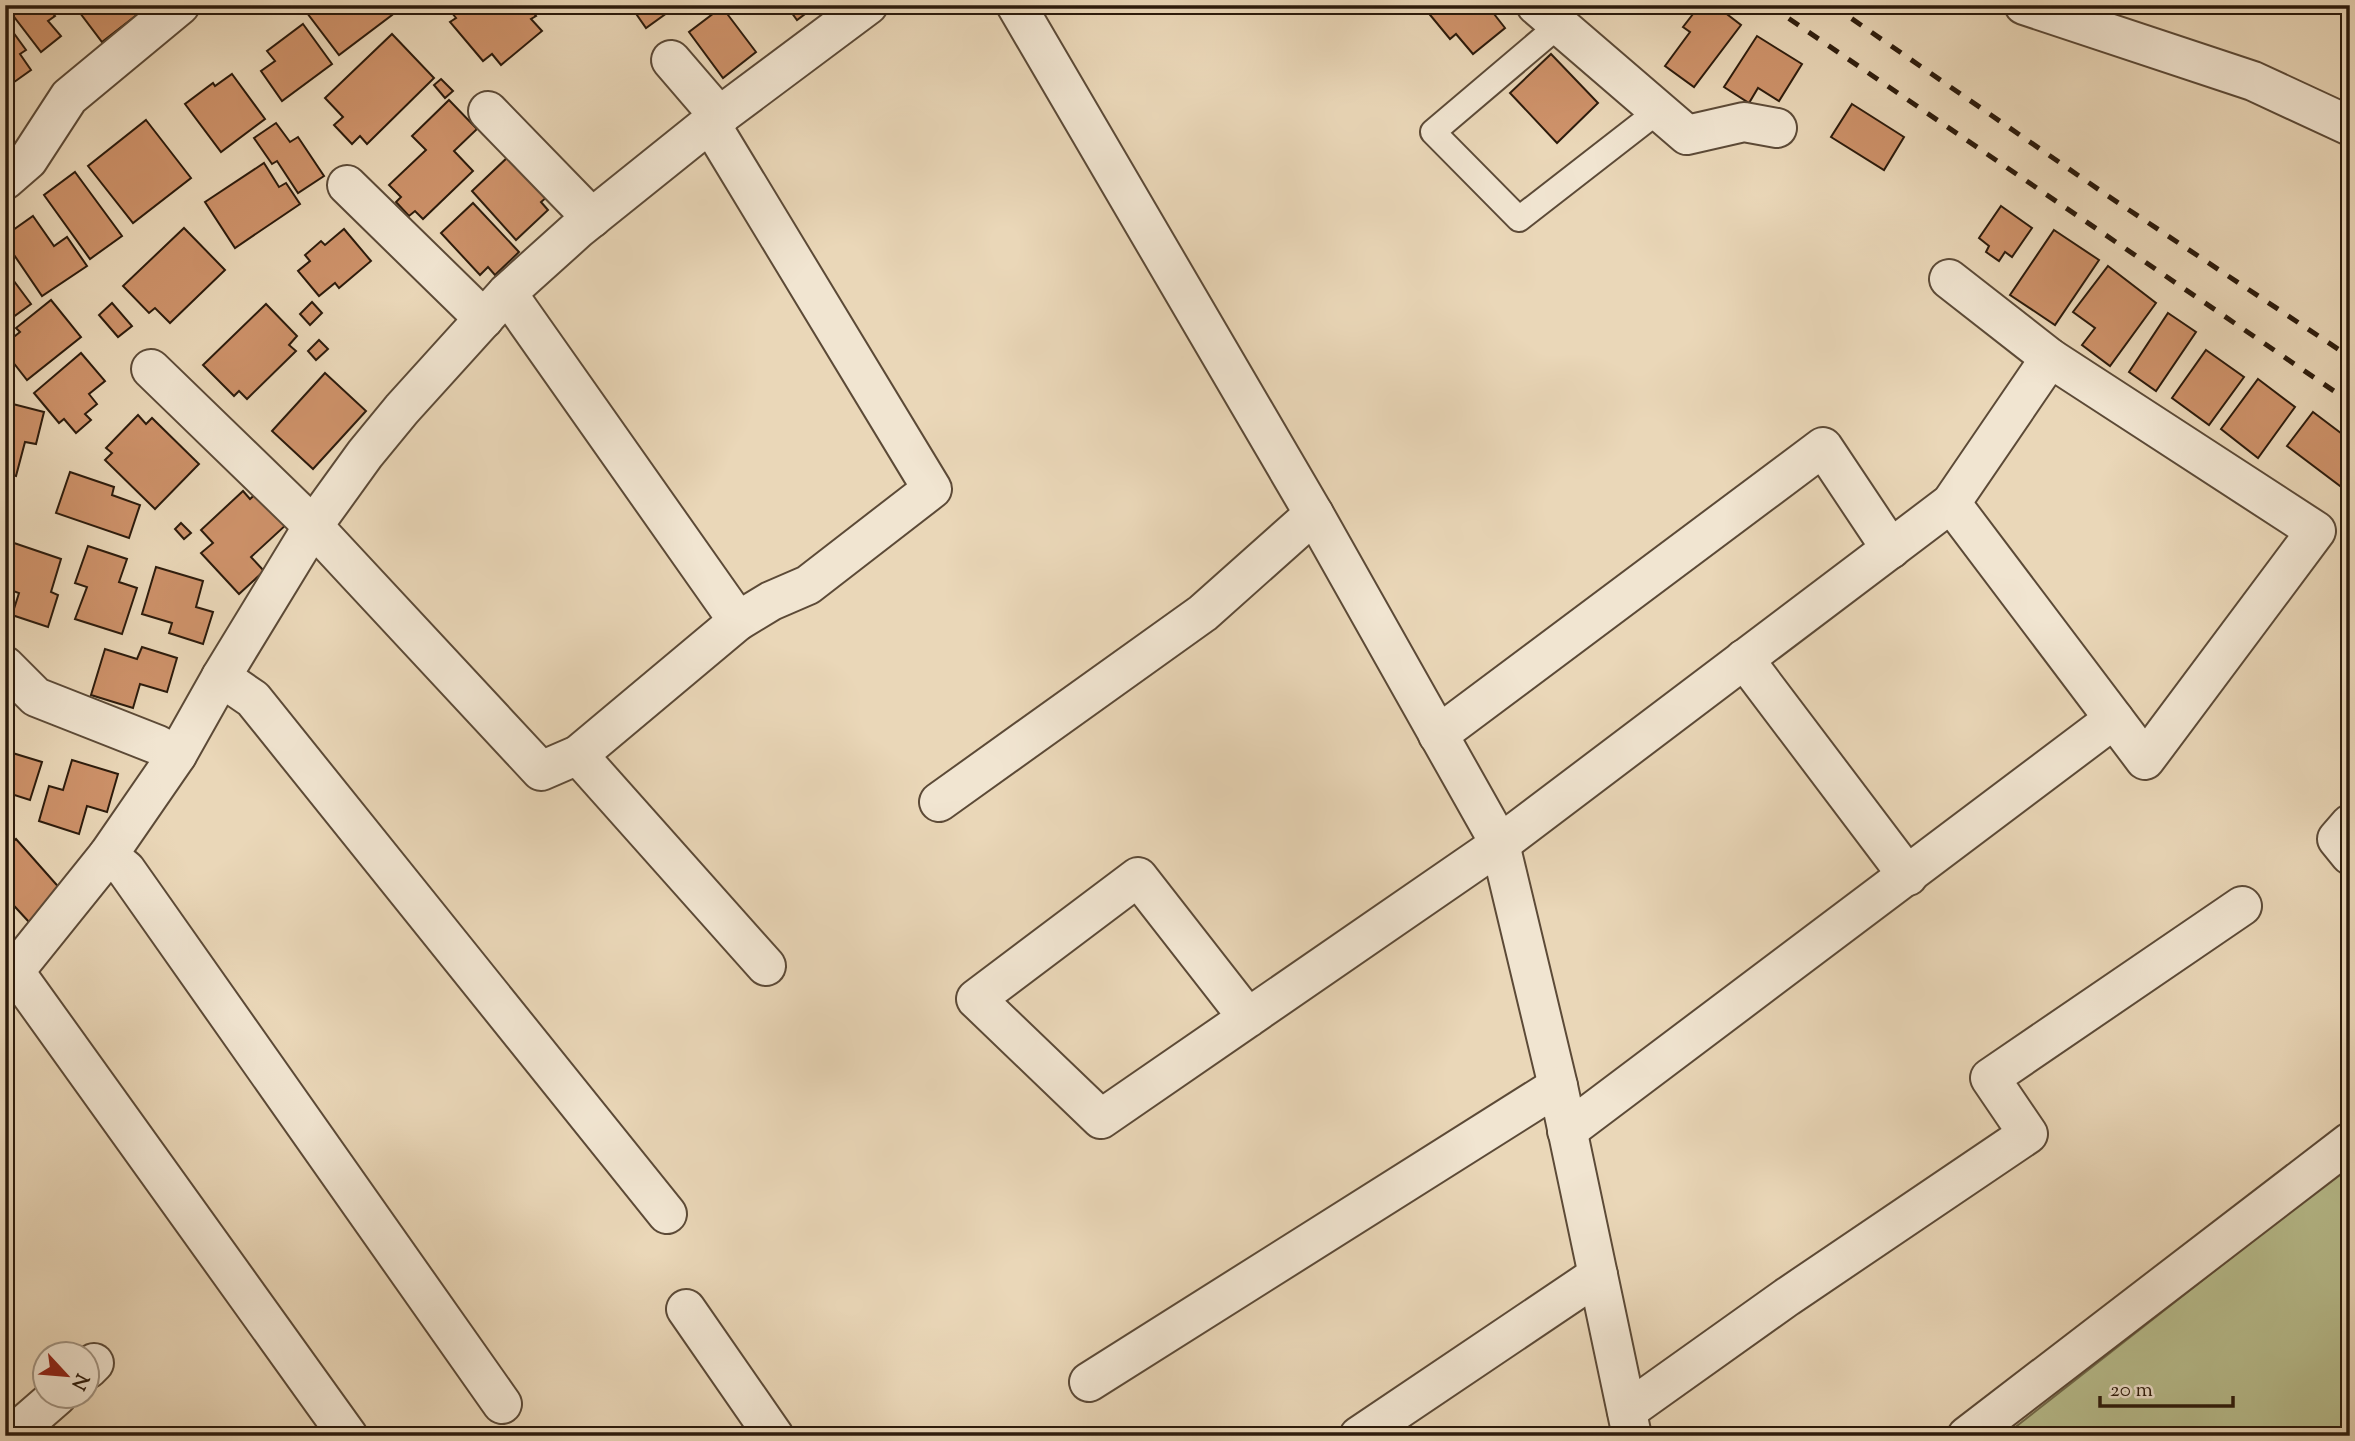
<svg xmlns="http://www.w3.org/2000/svg" width="2355" height="1441" font-family="'Sorts Mill Goudy',serif">
	<style>
		.green { fill: #b8be8e; stroke: #726c4d; stroke-width: 2 }
		.building { fill: #ce926a; stroke: #2c1b0c; stroke-width: 2 }
		.lines { fill: none; stroke-linecap: round; stroke-linejoin: round }
		.service-casing { stroke: #5c4a37; stroke-width: 28 }
		.minor-casing { stroke: #5c4a37; stroke-width: 42 }
		.service { stroke: #f1e5d1; stroke-width: 24 }
		.minor { stroke: #f1e5d1; stroke-width: 38 }
		.rail { stroke: #2c1b0c; stroke-width: 5; stroke-dasharray: 12 12; stroke-linecap: butt }
	</style>
	<rect width="100%" height="100%" fill="#ead7b8"/>
	<filter id="stains"><feTurbulence type="fractalNoise" baseFrequency=".00286" numOctaves="4"/><feColorMatrix values="0 0 0 0 .2 0 0 0 0 .09 0 0 0 0 .02 0 0 0 .5 -.17"/></filter>
	<radialGradient id="worn" r=".72"><stop offset=".6" stop-color="#630" stop-opacity="0"/><stop offset="1" stop-color="#630" stop-opacity=".3"/></radialGradient>
	<polygon class="green" points="2347,1167 2350,1171 2350,1436 2004,1436"/>
	<g class="building">
		<polygon points="5,5 46,5 55,16 48,21 61,36 41,52"/>
		<polygon points="74,5 131,5 138,14 102,42"/>
		<polygon points="301,5 384,5 392,15 339,55"/>
		<polygon points="452,5 527,5 536,16 531,19 542,31 501,65 492,54 483,61 450,22 456,18 448,8"/>
		<polygon points="630,5 678,5 646,28"/>
		<polygon points="786,5 817,5 797,20"/>
		<polygon points="1431,5 1487,5 1505,28 1473,54 1456,34 1450,39 1426,10"/>
		<polygon points="1700,5 1715,5 1741,25 1694,87 1665,66 1690,32 1683,27"/>
		<polygon points="722,7 756,52 723,78 689,32"/>
		<polygon points="5,21 26,50 20,54 31,70 10,85 5,79"/>
		<polygon points="303,24 332,64 282,101 261,71 275,61 267,51"/>
		<polygon points="392,34 434,78 367,144 360,136 352,144 334,125 343,117 325,98"/>
		<polygon points="1757,36 1802,64 1779,101 1758,88 1749,103 1724,87"/>
		<polygon points="1551,54 1598,103 1557,143 1510,93"/>
		<polygon points="232,74 265,119 221,152 185,104 213,83 215,86"/>
		<polygon points="441,79 453,91 445,98 434,85"/>
		<polygon points="449,100 477,129 454,151 473,171 423,219 415,211 409,216 396,202 401,197 389,185 426,150 412,136"/>
		<polygon points="1852,104 1904,137 1884,170 1831,137"/>
		<polygon points="146,120 191,178 133,223 88,166"/>
		<polygon points="276,123 290,142 298,137 324,176 298,193 277,161 272,164 254,138"/>
		<polygon points="510,155 548,196 541,202 548,210 516,240 472,191"/>
		<polygon points="264,163 279,187 286,183 300,204 235,248 205,202"/>
		<polygon points="75,172 122,236 90,259 44,195"/>
		<polygon points="473,203 519,252 495,275 488,267 480,275 441,233"/>
		<polygon points="2001,206 2032,228 2012,257 2005,252 1999,261 1986,252 1989,246 1979,238"/>
		<polygon points="33,216 54,246 67,237 87,266 42,296 10,249 13,247 6,235"/>
		<polygon points="184,228 225,270 170,323 155,308 149,313 123,286"/>
		<polygon points="344,229 371,261 339,288 335,283 319,296 298,271 310,261 305,255 321,241 325,245"/>
		<polygon points="2054,230 2099,260 2055,325 2010,295"/>
		<polygon points="2108,266 2156,303 2110,366 2082,345 2095,328 2073,312"/>
		<polygon points="5,269 31,304 5,323"/>
		<polygon points="51,300 81,337 27,380 5,352 5,344 20,332 16,328"/>
		<polygon points="312,302 322,313 310,325 300,314"/>
		<polygon points="112,303 132,326 118,337 99,315"/>
		<polygon points="266,304 297,336 289,345 296,351 247,399 239,391 234,396 203,365"/>
		<polygon points="2168,313 2196,332 2156,391 2129,372"/>
		<polygon points="319,340 328,349 316,360 308,351"/>
		<polygon points="2206,350 2244,377 2209,425 2172,398"/>
		<polygon points="81,353 105,381 89,394 97,404 85,414 91,420 76,433 64,419 59,423 34,393"/>
		<polygon points="325,373 366,411 313,469 272,431"/>
		<polygon points="2258,379 2295,407 2258,458 2221,429"/>
		<polygon points="5,402 44,412 36,444 25,442 16,476 5,473"/>
		<polygon points="2313,412 2350,440 2348,492 2287,446"/>
		<polygon points="138,415 146,424 152,418 199,464 155,509 105,460 112,453 106,448"/>
		<polygon points="70,472 114,487 112,495 140,505 129,538 56,513"/>
		<polygon points="243,491 250,499 259,491 288,523 251,557 264,571 239,594 201,553 213,543 201,530"/>
		<polygon points="181,523 191,533 184,539 175,529"/>
		<polygon points="14,543 61,559 51,592 58,595 48,627 12,615 19,593 5,588 5,569"/>
		<polygon points="88,546 127,559 119,582 137,588 122,634 75,619 87,587 75,583"/>
		<polygon points="156,567 203,581 196,607 213,612 203,644 169,633 172,623 142,614"/>
		<polygon points="142,647 177,658 167,692 140,684 133,708 91,695 105,649 137,659"/>
		<polygon points="5,727 13,730 6,751 42,762 30,800 5,792"/>
		<polygon points="72,760 118,774 107,812 87,806 79,834 39,821 49,786 63,790"/>
		<polygon points="16,839 63,892 29,922 5,896 5,849"/>
	</g>
	<g class="lines">
		<g class="service-casing">
			<polyline id="service" points="1559,25 1433,132 1519,219 1658,111"/>
		</g>
		<g class="minor-casing">
			<g id="minor">
				<polyline points="1016,5 1314,514 1500,844 1558,1086 1632,1436"/>
				<polyline points="1536,5 1687,135 1744,122 1777,128"/>
				<polyline points="2024,5 2253,81 2350,126"/>
				<polyline points="671,60 720,117"/>
				<polyline points="488,111 592,218"/>
				<polyline points="5,180 28,160 69,97 180,5"/>
				<polyline points="347,185 484,319"/>
				<polyline points="1949,279 2050,358 2316,531 2145,760 1951,503"/>
				<polyline points="507,293 738,621"/>
				<polyline points="151,369 313,526 541,771 578,755 738,621 771,601 808,585 932,489 710,123"/>
				<polyline points="1744,659 1908,876"/>
				<polyline points="5,666 36,697 158,745 177,755"/>
				<polyline points="221,677 253,699 667,1214"/>
				<polyline points="1438,735 1823,447 1891,549"/>
				<polyline points="578,755 766,966"/>
				<polyline points="939,802 1203,613 1314,514"/>
				<polyline points="2350,824 2337,839 2350,855"/>
				<polyline points="108,855 126,870 502,1404"/>
				<polyline points="15,972 348,1436"/>
				<polyline points="5,983 108,855 177,755 221,677 313,526 365,454 402,409 507,293 578,229 710,123 868,5"/>
				<polyline points="1248,1018 1138,877 976,999 1101,1119 1500,844 1951,503 2050,358"/>
				<polyline points="1567,1131 2114,719"/>
				<polyline points="686,1309 774,1436"/>
				<polyline points="88,1369 94,1363"/>
				<polyline points="1089,1382 1558,1086"/>
				<polyline points="1627,1411 1787,1297 2028,1134 1990,1078 2242,906"/>
				<polyline points="11,1436 57,1396"/>
				<polyline points="1359,1436 1598,1275"/>
				<polyline points="1967,1436 2350,1142"/>
			</g>
		</g>
		<use href="#service" class="service"/>
		<use href="#minor" class="minor"/>
		<g class="rail">
			<polyline points="1769,5 2350,402"/>
			<polyline points="1832,5 2108,196 2350,357"/>
		</g>
	</g>
	<rect width="2355" height="1441" fill="none" stroke="#ead7b8" stroke-width="28"/>
	<rect x="7" y="7" width="2341" height="1427" fill="none" stroke="#2c1b0c" stroke-width="3.5"/>
	<rect x="14" y="14" width="2327" height="1413" fill="none" stroke="#2c1b0c" stroke-width="2"/>
	<g transform="translate(66 1375) rotate(116)"><circle r="33" fill="#f1e5d1" stroke="#a29482" stroke-width="2"/>
	<path d="M0-5L12 26L0 18L-12 26Z" fill="#8f2418"/>
	<text y="-10" font-size="19" font-weight="bold" text-anchor="middle" fill="#2c1b0c">N</text>
	</g>
	<path d="M2100 1396v10h133v-10" fill="none" stroke="#2c1b0c" stroke-width="3.5"/>
	<text x="2110" y="1396" font-size="21" fill="#2c1b0c" stroke="#f1e5d1" stroke-width="5" paint-order="stroke">20 m</text>
	<rect width="100%" height="100%" filter="url(#stains)"/>
	<rect width="100%" height="100%" fill="url(#worn)"/>
</svg>
